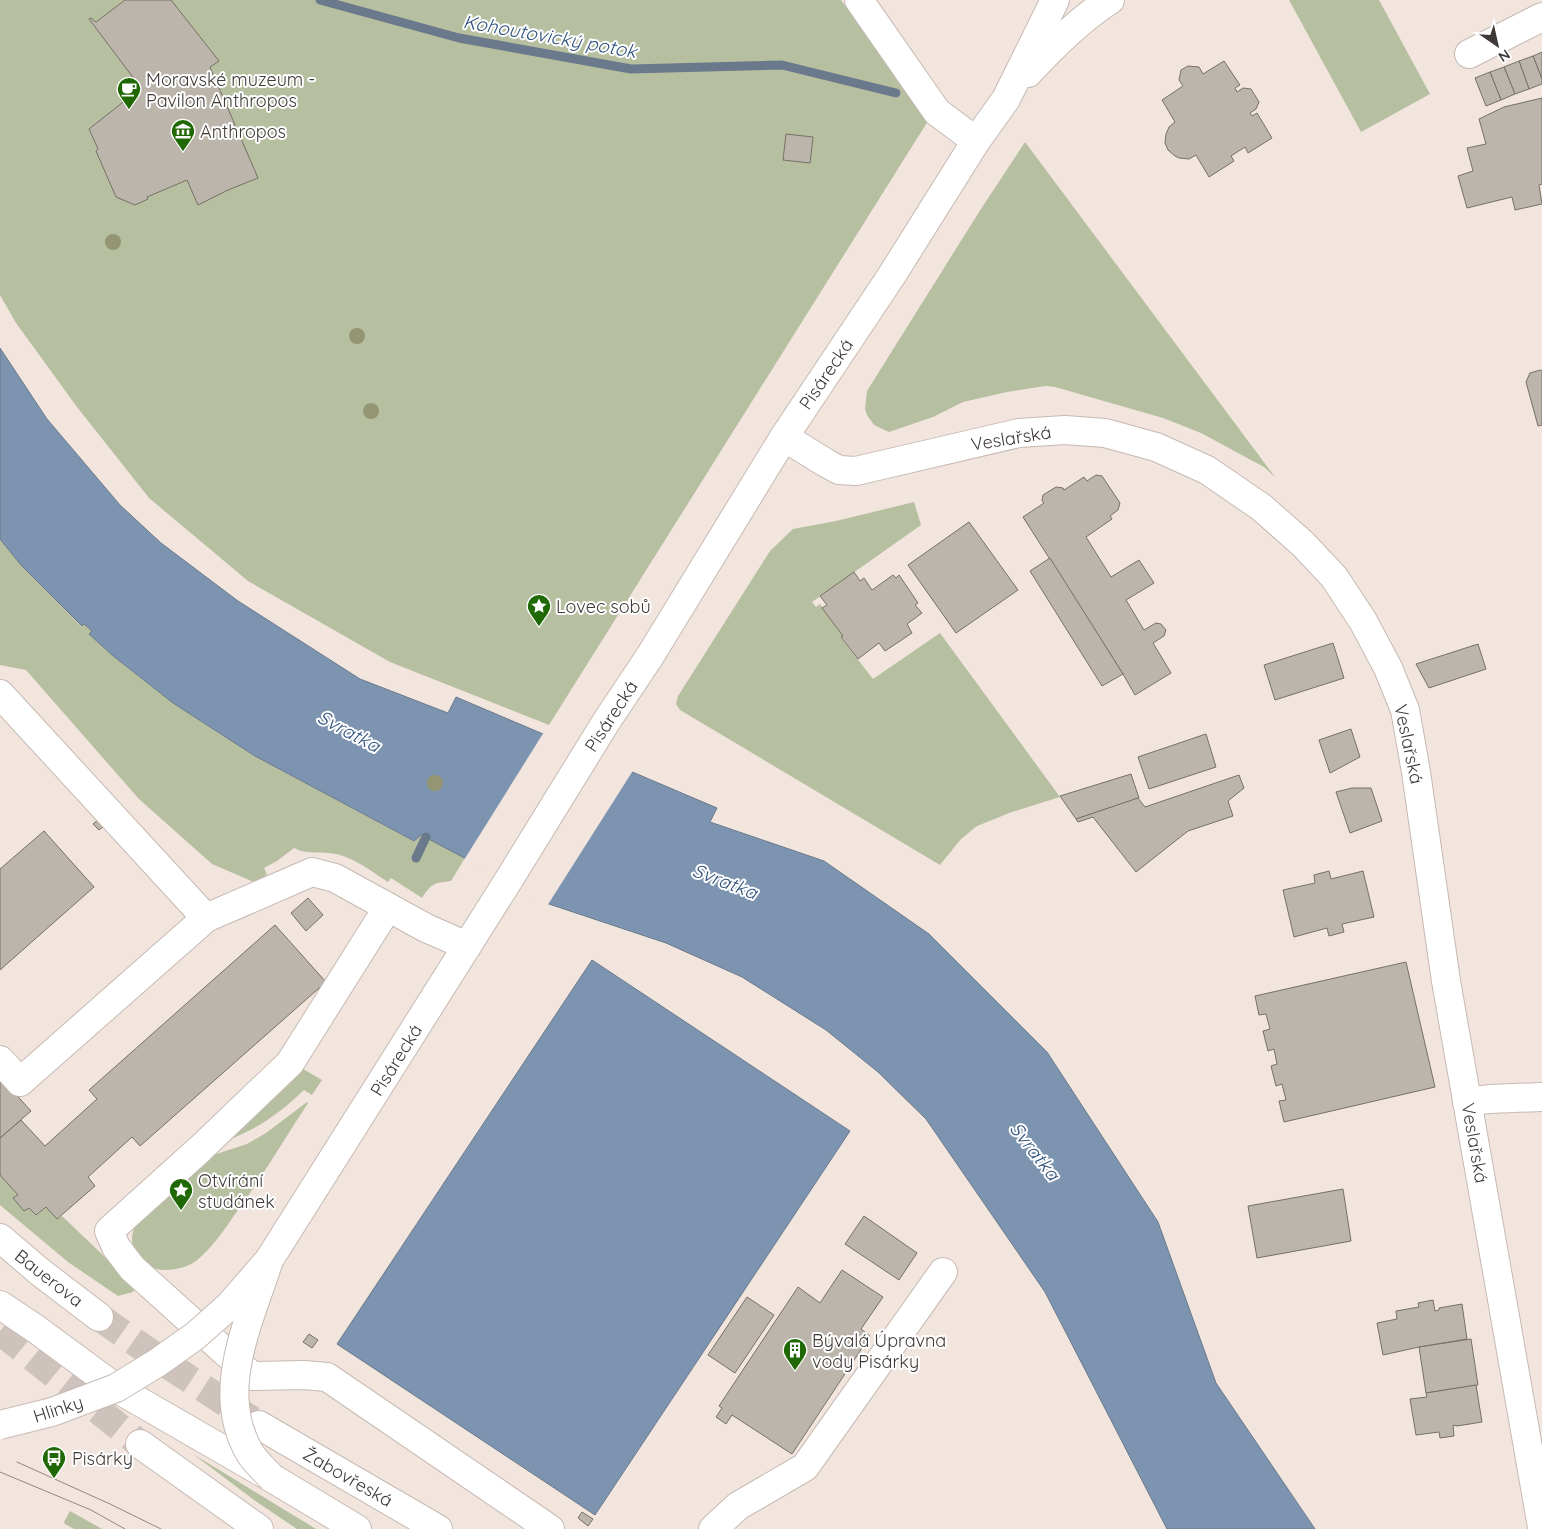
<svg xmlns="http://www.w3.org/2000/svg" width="1542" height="1529" font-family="Quicksand,sans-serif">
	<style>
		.green { fill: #b7bfa1 }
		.water { fill: #7d94b0; stroke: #6a798b }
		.pier { fill: #f2e5de }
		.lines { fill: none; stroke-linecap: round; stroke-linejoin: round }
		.stream { stroke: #6a798b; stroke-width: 9 }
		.building { fill: #bcb5ab; stroke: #767066 }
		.highway-tunnel { stroke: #cec3bc; stroke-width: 28; stroke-dasharray: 28 14; stroke-linecap: butt }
		.minor-casing { stroke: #c6bab3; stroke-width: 30 }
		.highway-casing { stroke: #c6bab3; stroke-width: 30 }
		.minor { stroke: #fff; stroke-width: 28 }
		.highway { stroke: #fff; stroke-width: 28 }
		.tram { stroke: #908782; stroke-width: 1 }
		.minor-bridge-casing { stroke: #c6bab3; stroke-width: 30; stroke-linecap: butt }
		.highway-bridge-casing { stroke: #c6bab3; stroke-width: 30; stroke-linecap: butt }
		.minor-bridge { stroke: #fff; stroke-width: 28 }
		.highway-bridge { stroke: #fff; stroke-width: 28 }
		.tree { fill: #949573 }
		.labels { text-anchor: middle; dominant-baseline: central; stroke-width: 4; stroke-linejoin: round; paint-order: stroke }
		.poi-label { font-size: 18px; fill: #3e3936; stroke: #fff; text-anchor: start }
		.street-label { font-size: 18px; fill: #3e3936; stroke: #fff }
		.water-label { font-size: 19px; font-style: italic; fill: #32547e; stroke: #fff }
	</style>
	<rect width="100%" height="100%" fill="#f2e5de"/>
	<g class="green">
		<polygon points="0,0 841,0 928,121 549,725 390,662 248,581 149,498 77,407 16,323 0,295"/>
		<polygon points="1289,0 1379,0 1430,94 1361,132"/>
		<polygon points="1025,142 1275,477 1264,467 1201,433 1163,418 1055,387 1046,386 1007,392 963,402 933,417 889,432 874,425 867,415 865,409 867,391 979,212"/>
		<polygon points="914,502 921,525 812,602 816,607 820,604 843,636 841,638 873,679 940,633 1060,797 1012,812 977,826 961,839 940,865 680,710 676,704 678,696 770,551 793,529 836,521"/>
		<path d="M0 539 20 564 81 626 84 624 92 631 89 634 112 655 173 703 255 756 413 841 421 835 465 858 451 881C436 883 432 882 422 898L391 878 388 882C372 872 355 858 336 854 321 851 307 855 294 848L277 861 264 868 267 874 256 883 212 864 139 799 26 670 0 665Z"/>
		<path d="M300 1068 303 1069 322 1080 312 1095 304 1090C280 1113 259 1128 228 1140Z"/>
		<path d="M307 1102 308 1103C283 1141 260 1181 233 1217 223 1232 210 1250 196 1261 186 1269 161 1274 149 1266 146 1264 144 1261 142 1258 129 1244 131 1241 135 1224L204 1158 247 1144 266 1133Z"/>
		<polygon points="0,1175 18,1195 14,1199 24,1211 29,1208 36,1215 46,1207 57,1219 62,1216 135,1286 133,1292 118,1296 68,1262 0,1205"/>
		<polygon points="193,1454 316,1529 297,1529 254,1500"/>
		<polygon points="70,1511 102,1529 74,1529 65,1524 64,1522"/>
	</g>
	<g class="water">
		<polygon points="0,348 47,419 120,505 161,543 238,601 360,679 448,713 456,697 717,808 710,822 824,861 929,934 1047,1052 1158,1222 1216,1383 1315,1529 1167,1529 1045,1292 926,1119 878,1072 826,1030 742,977 666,943 540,901 508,881 421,835 414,841 255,756 173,703 112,655 89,634 92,631 84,624 82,626 20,564 0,539"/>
		<polygon points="592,960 850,1131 595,1515 337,1344"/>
	</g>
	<polygon class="pier" points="544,732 634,769 547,906 539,903 464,860"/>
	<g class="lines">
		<g class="stream">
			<polyline points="320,0 459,38 631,69 782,65 896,93"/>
			<polyline points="416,858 426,837"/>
		</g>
	</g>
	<g class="building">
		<polygon points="125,0 171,0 219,61 210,67 258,178 228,190 198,205 187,180 147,197 148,199 135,205 116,197 96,151 98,149 89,129 141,88 89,19 91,18 96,22"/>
		<polygon points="1542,52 1542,79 1533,56"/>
		<polygon points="1533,56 1542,79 1542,84 1529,89 1519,61"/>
		<polygon points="1224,61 1240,85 1235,88 1237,92 1243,88 1251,89 1259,102 1256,109 1250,113 1252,116 1257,113 1272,138 1248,153 1245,147 1231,156 1234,161 1209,177 1196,155 1189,159 1179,158 1175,156 1168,150 1165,143 1166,134 1169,127 1175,122 1162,100 1183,86 1179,80 1181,70 1188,66 1199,67 1203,74"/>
		<polygon points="1519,61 1529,89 1515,94 1504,67"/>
		<polygon points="1504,67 1515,94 1501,100 1490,72"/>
		<polygon points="1490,72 1501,100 1486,106 1475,78"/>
		<polygon points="1542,98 1542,184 1539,185 1542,204 1515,210 1512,197 1467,208 1458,176 1473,171 1467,148 1486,144 1479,119 1504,107"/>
		<polygon points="786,134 813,137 810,163 783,160"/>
		<polygon points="1540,370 1542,371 1542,425 1538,426 1526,382 1530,373"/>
		<polygon points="1096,475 1102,476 1120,503 1118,510 1110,516 1112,519 1086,537 1111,577 1139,560 1154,583 1126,600 1144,630 1156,623 1161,624 1166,630 1164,636 1153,643 1171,673 1135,695 1123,674 1023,517 1044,503 1042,501 1043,495 1056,487 1063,488 1064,490 1084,477 1087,481"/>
		<polygon points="969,522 1018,590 956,633 908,565"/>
		<polygon points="1050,558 1123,674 1102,686 1030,571"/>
		<polygon points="854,572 860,581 864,578 872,590 893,575 896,578 899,575 918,603 915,605 922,613 907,624 912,633 885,651 879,643 858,659 841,637 843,636 822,608 827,605 820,596"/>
		<polygon points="1333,643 1344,678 1275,700 1264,665"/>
		<polygon points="1478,644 1486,669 1429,688 1416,664"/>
		<polygon points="1351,729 1360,757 1330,773 1319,740"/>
		<polygon points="1206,734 1216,767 1149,789 1138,757"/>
		<polygon points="1131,774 1139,798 1076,819 1060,796"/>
		<polygon points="1239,775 1244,788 1228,801 1233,816 1188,831 1136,872 1093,817 1078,822 1076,819 1138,798 1145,807"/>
		<polygon points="1352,788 1371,788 1382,821 1350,833 1336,792"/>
		<polygon points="104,815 110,821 99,830 93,824"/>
		<polygon points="44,831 94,887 0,970 0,869"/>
		<polygon points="1329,871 1331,879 1363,871 1374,917 1342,924 1344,932 1329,936 1327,928 1294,937 1283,890 1315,883 1314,875"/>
		<polygon points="308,898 323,915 306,931 291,913"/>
		<polygon points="275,925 326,982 140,1146 132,1137 88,1177 95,1186 57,1219 46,1207 36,1215 29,1208 24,1211 13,1198 18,1195 0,1175 0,1138 21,1120 45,1146 97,1099 89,1090"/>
		<polygon points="1406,962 1435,1087 1284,1122 1279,1101 1286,1100 1282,1084 1276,1086 1271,1066 1277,1064 1274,1049 1268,1051 1263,1031 1270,1029 1266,1014 1259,1015 1255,996"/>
		<polygon points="0,1077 31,1111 0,1138"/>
		<polygon points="1343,1189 1351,1241 1257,1258 1248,1206"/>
		<polygon points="864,1216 917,1253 899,1280 845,1244"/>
		<polygon points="842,1270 883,1297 861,1329 870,1336 792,1454 732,1415 726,1424 716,1417 722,1408 719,1406 798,1287 820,1303"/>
		<polygon points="747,1297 774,1315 735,1373 708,1355"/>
		<polygon points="1433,1300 1435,1311 1439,1310 1439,1308 1462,1304 1467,1339 1419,1347 1383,1355 1377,1323 1397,1319 1396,1311 1419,1307 1418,1303"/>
		<polygon points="309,1334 318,1340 312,1348 303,1342"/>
		<polygon points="1471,1339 1478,1385 1426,1393 1419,1347"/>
		<polygon points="1476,1385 1482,1422 1457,1426 1453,1425 1454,1436 1440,1438 1439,1432 1416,1435 1410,1399 1427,1397 1426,1393"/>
		<polygon points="582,1512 593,1519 588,1526 578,1518"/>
	</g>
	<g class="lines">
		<g class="highway-tunnel">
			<polyline points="99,1317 171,1367 252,1420"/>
			<polyline points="0,1331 140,1444"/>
		</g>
		<g class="minor-casing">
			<g id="minor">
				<polyline points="859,0 937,112 976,141"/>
				<polyline points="1469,54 1542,17"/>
				<path d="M1028 73C1053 46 1079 20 1110 0"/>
				<polyline points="784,437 826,463 839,470 856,471 1019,433 1065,430 1105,433 1156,447 1207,470 1261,507 1303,544 1334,577 1363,621 1388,668 1405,710 1416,772 1446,981 1542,1527"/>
				<polyline points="0,694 206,918"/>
				<polyline points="388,907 290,1063 200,1149 109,1231 116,1247 132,1268 252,1376 304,1375 327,1377 550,1529"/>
				<polyline points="0,1060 20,1082 206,918 312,872 335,878 426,928 467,946"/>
				<polyline points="1467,1102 1489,1099 1542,1097"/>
				<polyline points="269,1260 508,881 606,722 650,656 784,437 892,275 976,141 1006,99 1055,0"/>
				<polyline points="713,1529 738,1506 805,1467 943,1272"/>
			</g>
		</g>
		<g class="highway-casing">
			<g id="highway">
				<polyline points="0,1238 40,1272 99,1317"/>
				<polyline points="0,1305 36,1329 116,1388 272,1478 357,1529"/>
				<polyline points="259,1425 438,1529"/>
				<polyline points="140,1444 259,1529"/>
			</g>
		</g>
		<use href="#minor" class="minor"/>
		<use href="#highway" class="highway"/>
		<g class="tram">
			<polyline points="17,1462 110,1504 161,1529"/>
			<polyline points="0,1472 91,1510 125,1529"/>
		</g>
		<g class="minor-bridge-casing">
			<polyline id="minor-bridge" points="0,1425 52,1412 116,1388 157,1363 195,1336 229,1306 269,1260"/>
		</g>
		<g class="highway-bridge-casing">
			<path id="highway-bridge" d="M269 1260C249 1323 213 1393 251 1455 257 1463 265 1471 272 1478"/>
		</g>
		<use href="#minor-bridge" class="minor-bridge"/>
		<use href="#highway-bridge" class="highway-bridge"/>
	</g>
	<g class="tree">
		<circle cx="113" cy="242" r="8"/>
		<circle cx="357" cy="336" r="8"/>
		<circle cx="371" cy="411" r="8"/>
		<circle cx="435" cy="783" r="8"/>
	</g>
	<defs>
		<g id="cafe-pin" transform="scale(1.25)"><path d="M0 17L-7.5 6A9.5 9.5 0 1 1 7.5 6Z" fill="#1f6803" stroke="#fff"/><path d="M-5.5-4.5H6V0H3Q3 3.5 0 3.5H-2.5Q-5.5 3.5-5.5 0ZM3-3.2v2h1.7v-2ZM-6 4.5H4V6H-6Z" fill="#fff"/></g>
		<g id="museum-pin" transform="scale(1.25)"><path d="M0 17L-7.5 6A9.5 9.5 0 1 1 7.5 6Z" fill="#1f6803" stroke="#fff"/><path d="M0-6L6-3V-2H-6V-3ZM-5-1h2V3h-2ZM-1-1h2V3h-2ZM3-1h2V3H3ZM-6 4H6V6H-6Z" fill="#fff"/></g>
		<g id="sight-pin" transform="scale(1.25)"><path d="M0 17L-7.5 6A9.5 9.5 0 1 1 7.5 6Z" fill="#1f6803" stroke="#fff"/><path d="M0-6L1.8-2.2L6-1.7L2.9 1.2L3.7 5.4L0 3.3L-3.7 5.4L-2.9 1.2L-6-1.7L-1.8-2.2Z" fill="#fff"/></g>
		<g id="building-pin" transform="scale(1.25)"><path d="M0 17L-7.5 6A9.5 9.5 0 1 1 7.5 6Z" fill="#1f6803" stroke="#fff"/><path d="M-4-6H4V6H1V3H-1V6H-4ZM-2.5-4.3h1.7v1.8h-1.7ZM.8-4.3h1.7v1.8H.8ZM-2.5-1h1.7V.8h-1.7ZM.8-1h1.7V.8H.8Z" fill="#fff"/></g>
		<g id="bus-pin" transform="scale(1.25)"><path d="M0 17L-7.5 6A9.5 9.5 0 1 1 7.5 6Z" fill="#1f6803" stroke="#fff"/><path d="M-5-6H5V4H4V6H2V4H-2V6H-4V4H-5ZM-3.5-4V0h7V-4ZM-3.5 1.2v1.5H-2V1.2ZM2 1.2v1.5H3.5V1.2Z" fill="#fff"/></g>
	</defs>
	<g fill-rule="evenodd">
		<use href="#cafe-pin" x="129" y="89"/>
		<use href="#museum-pin" x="183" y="131"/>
		<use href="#sight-pin" x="539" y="606"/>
		<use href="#sight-pin" x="181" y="1190"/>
		<use href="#building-pin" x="795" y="1350"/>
		<use href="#bus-pin" x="54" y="1458"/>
	</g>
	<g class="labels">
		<g class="poi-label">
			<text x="146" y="79">Moravské muzeum -<tspan x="146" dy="21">Pavilon Anthropos</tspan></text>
			<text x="200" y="131">Anthropos</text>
			<text x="556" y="606">Lovec sobů</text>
			<text x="198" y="1180">Otvírání<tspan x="198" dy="21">studánek</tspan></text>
			<text x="812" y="1340">Bývalá Úpravna<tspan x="812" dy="21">vody Pisárky</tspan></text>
			<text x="72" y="1458">Pisárky</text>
		</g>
		<g class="street-label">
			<text transform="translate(826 374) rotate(-56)">Pisárecká</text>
			<text transform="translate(1011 438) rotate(-9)">Veslařská</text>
			<text transform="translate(611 716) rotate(-57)">Pisárecká</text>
			<text transform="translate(1409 744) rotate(78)">Veslařská</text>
			<text transform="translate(396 1060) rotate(-58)">Pisárecká</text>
			<text transform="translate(1475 1143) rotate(80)">Veslařská</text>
			<text transform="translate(49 1278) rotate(38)">Bauerova</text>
			<text transform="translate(58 1409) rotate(-18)">Hlinky</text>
			<text transform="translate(348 1477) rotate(30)">Žabovřeská</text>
		</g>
		<g class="water-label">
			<text transform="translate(550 36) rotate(10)">Kohoutovický potok</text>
			<text transform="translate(349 731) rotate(28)">Svratka</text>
			<text transform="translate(725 881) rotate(21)">Svratka</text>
			<text transform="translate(1035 1151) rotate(52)">Svratka</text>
		</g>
	</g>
	<g transform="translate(1497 45) rotate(146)" stroke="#ffffff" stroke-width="4" paint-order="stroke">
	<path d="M0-4L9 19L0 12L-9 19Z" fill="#3e3936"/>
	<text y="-8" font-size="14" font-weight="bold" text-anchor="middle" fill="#3e3936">N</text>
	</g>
</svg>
